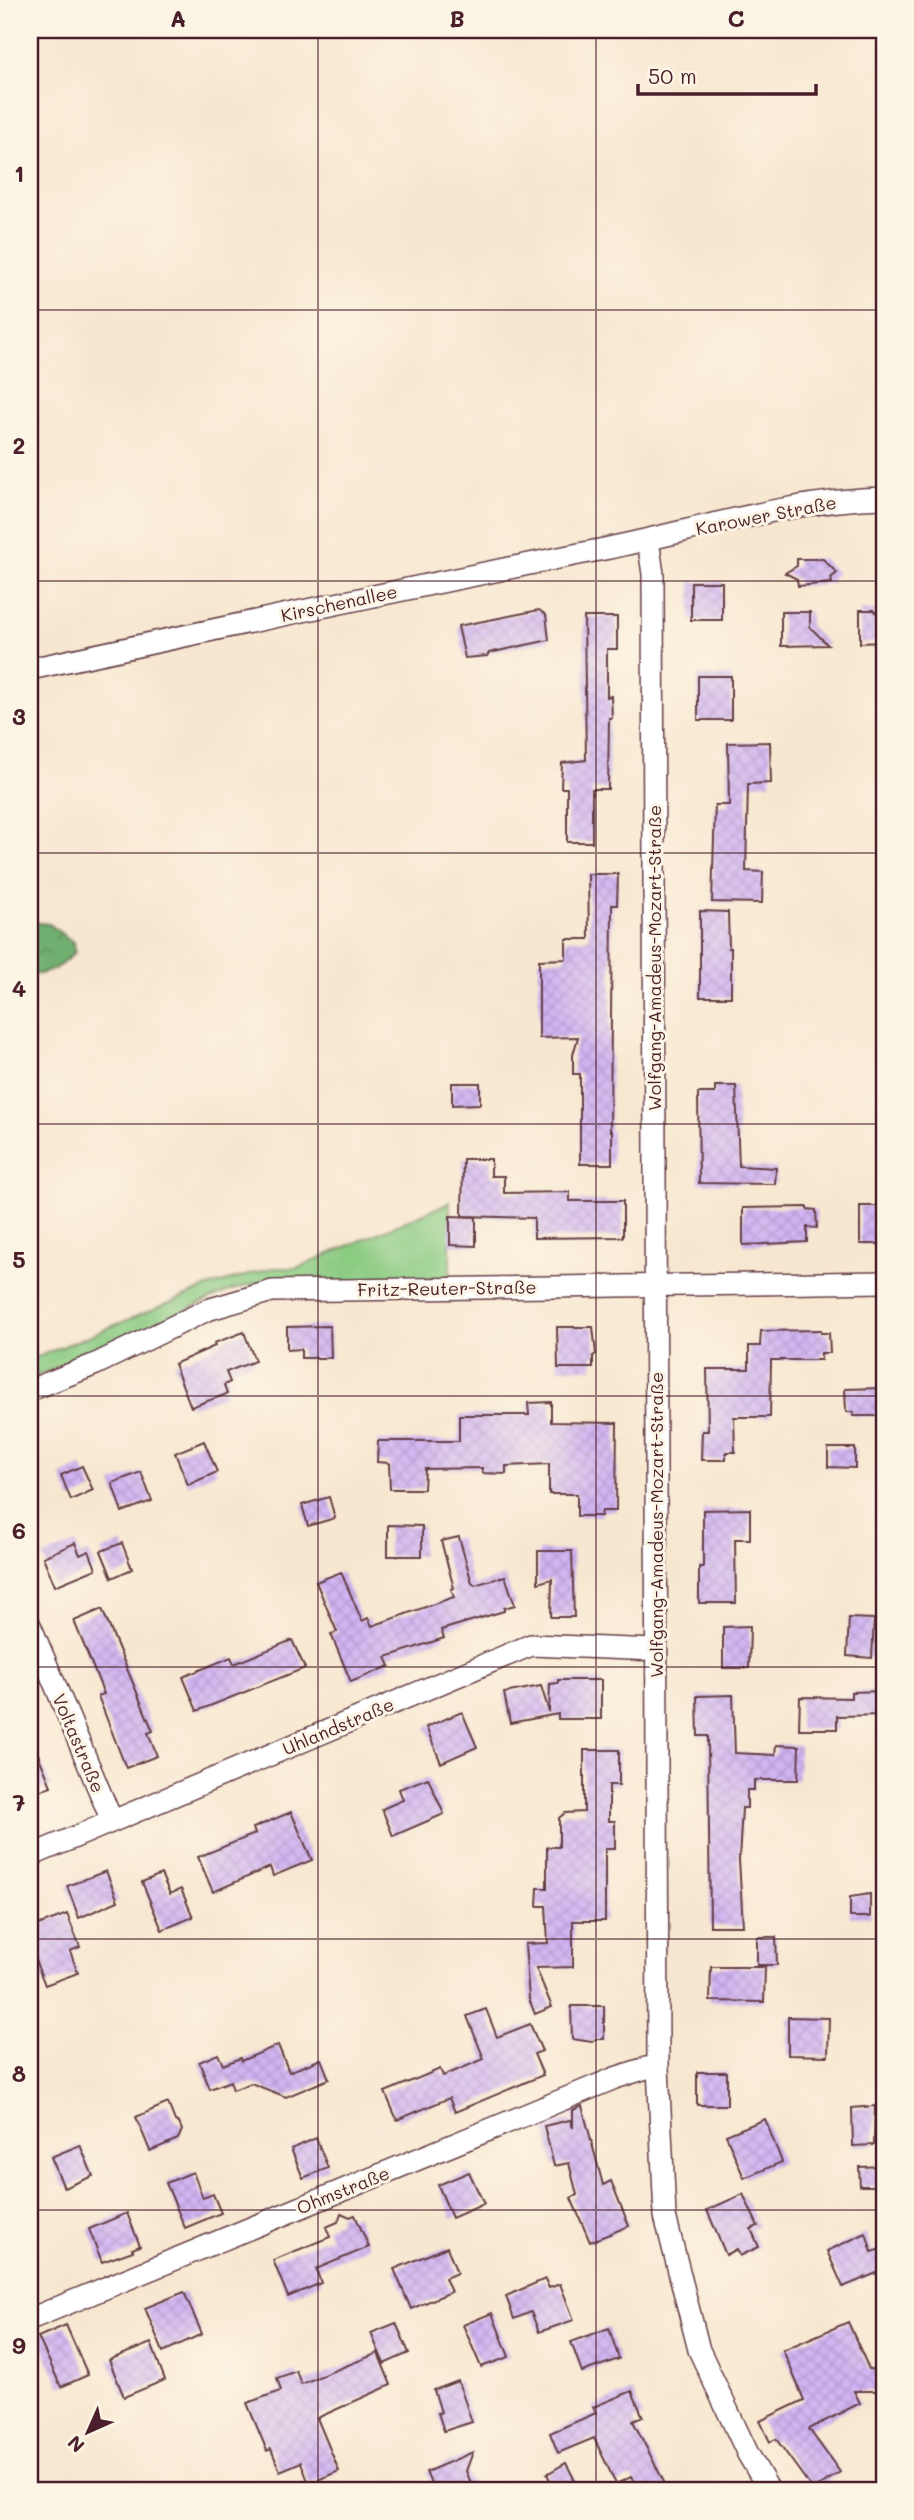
<svg xmlns="http://www.w3.org/2000/svg" width="914" height="2520" font-family="Mali,sans-serif">
	<style>
		.green { fill: #8bcb82; stroke: #6a7556; stroke-width: 2 }
		.forest { fill: url(#forest-crowns); stroke: #5d674e; stroke-width: 2 }
		.building { fill: url(#building-cross-hatch) }
		.lines { fill: none; stroke-linecap: round; stroke-linejoin: round }
		.minor-casing { stroke: #643d44; stroke-width: 24 }
		.minor { stroke: #fff; stroke-width: 21 }
		.grid { fill: none; stroke: #4a1f2b; stroke-width: 2; stroke-opacity: 0.55 }
		.labels { text-anchor: middle; dominant-baseline: central; stroke-width: 6; stroke-linejoin: round; paint-order: stroke }
		.street-label { font-size: 18px; fill: #4a1f2b; stroke: #fcf5e5 }
		.neatline { fill: none; stroke: #4a1f2b; stroke-width: 2.5 }
		.grid-label { font-size: 23px; text-anchor: middle; font-weight: bold; fill: #4a1f2b }
	</style>
	<defs>
		<pattern id="forest-crowns" width="20" height="18" patternUnits="userSpaceOnUse" patternTransform="scale(1.75)"><rect width="20" height="18" fill="#70af70"/><path d="M2 6a3 3 0 1 1 6 0M12 15a3 3 0 1 1 6 0" fill="none" stroke="#5e8e5c"/></pattern>
		<pattern id="building-cross-hatch" width="8" height="8" patternUnits="userSpaceOnUse" patternTransform="scale(1.75)"><rect width="8" height="8" fill="#d1b4f2"/><path d="M0 0l8 8M0 8l8-8" fill="none" stroke="#b59ad0"/></pattern>
	</defs>
	<rect width="100%" height="100%" fill="#fcf5e5"/>
	<filter id="ink" filterUnits="userSpaceOnUse"><feTurbulence type="fractalNoise" baseFrequency=".0143" numOctaves="2"/><feDisplacementMap in="SourceGraphic" scale="14" xChannelSelector="R" yChannelSelector="G"/><feConvolveMatrix kernelMatrix="1 2 1 2 8 2 1 2 1" color-interpolation-filters="sRGB"/></filter>
	<filter id="wash" filterUnits="userSpaceOnUse"><feTurbulence type="fractalNoise" baseFrequency=".00686" numOctaves="4" result="noise"/><feDisplacementMap in="SourceGraphic" scale="28" xChannelSelector="R" yChannelSelector="G"/><feGaussianBlur stdDeviation="1.57" result="paint"/><feColorMatrix in="noise" values="0 0 0 0 0 0 0 0 0 0 0 0 0 0 0 0 0 1.4 0 .05"/><feComposite in="paint" operator="in"/></filter>
	<g filter="url(#wash)">
		<rect width="100%" height="100%" fill="#f8e7d0"/>
		<polygon class="green" points="450,1202 450,1279 249,1285 229,1291 30,1379 30,1360 208,1287 272,1268 297,1268"/>
		<path class="forest" d="M30 922 49 924 73 942 75 952C62 965 49 976 30 974Z"/>
		<g id="blocks">
			<g class="building">
				<polygon points="797,559 823,559 837,573 831,578 832,583 798,586 797,579 785,573 797,566"/>
				<rect x="691" y="582" width="31" height="38"/>
				<polygon points="539,610 546,615 549,640 489,653 487,656 465,658 458,626"/>
				<polygon points="860,610 874,610 884,620 884,642 860,643"/>
				<polygon points="781,612 810,612 810,627 828,645 781,646"/>
				<polygon points="584,617 617,617 617,649 607,649 607,697 611,696 612,718 609,718 608,789 592,789 592,842 567,842 567,788 561,788 562,763 586,760"/>
				<rect x="698" y="676" width="33" height="44"/>
				<polygon points="770,742 771,783 748,784 746,871 763,872 762,903 712,902 715,805 729,805 728,743"/>
				<polygon points="588,874 618,874 617,905 612,905 610,1131 612,1131 612,1164 580,1164 580,1074 573,1074 573,1055 578,1037 539,1038 539,960 566,959 566,939 589,939"/>
				<polygon points="700,911 728,912 729,948 731,948 731,997 700,997"/>
				<polygon points="452,1083 480,1083 480,1104 452,1105"/>
				<polygon points="715,1086 736,1086 739,1166 776,1168 775,1184 699,1183 698,1093 715,1093"/>
				<polygon points="463,1159 491,1159 491,1176 504,1176 504,1193 570,1192 570,1201 623,1201 623,1237 534,1238 534,1218 462,1216"/>
				<polygon points="860,1206 881,1206 881,1213 884,1213 884,1244 860,1244"/>
				<polygon points="807,1207 807,1209 816,1210 817,1228 807,1227 807,1242 743,1245 743,1208"/>
				<polygon points="450,1216 476,1217 476,1246 450,1245"/>
				<polygon points="330,1326 331,1358 301,1358 301,1349 287,1350 287,1327"/>
				<polygon points="557,1327 593,1327 596,1354 593,1356 593,1368 558,1368"/>
				<polygon points="821,1330 821,1333 829,1333 830,1353 821,1353 821,1360 771,1360 770,1417 734,1417 735,1452 726,1452 726,1460 701,1460 702,1431 708,1431 707,1369 749,1369 749,1346 760,1346 761,1331"/>
				<polygon points="244,1332 255,1361 226,1372 230,1382 224,1385 227,1394 191,1407 174,1364 215,1346 214,1343"/>
				<polygon points="884,1388 884,1416 853,1416 853,1412 846,1412 845,1389"/>
				<polygon points="551,1402 551,1422 617,1423 616,1511 602,1511 601,1516 577,1516 577,1494 549,1494 549,1464 506,1466 506,1474 482,1473 482,1468 425,1469 424,1489 390,1489 389,1463 377,1462 378,1441 459,1441 459,1415 529,1415 528,1403"/>
				<polygon points="204,1441 217,1472 188,1485 175,1453"/>
				<polygon points="828,1448 855,1448 855,1468 828,1467"/>
				<polygon points="82,1466 93,1490 71,1500 61,1475"/>
				<polygon points="141,1472 152,1501 122,1512 112,1483"/>
				<polygon points="329,1497 335,1518 308,1526 302,1505"/>
				<polygon points="750,1509 750,1539 735,1539 736,1603 699,1603 699,1567 703,1567 703,1510"/>
				<polygon points="388,1525 422,1526 422,1556 388,1556"/>
				<polygon points="459,1537 472,1583 475,1585 505,1576 515,1605 504,1608 504,1611 441,1630 444,1638 386,1657 390,1666 351,1682 331,1634 337,1632 316,1582 341,1572 362,1621 368,1618 372,1626 454,1597 451,1589 454,1588 441,1541"/>
				<polygon points="75,1543 80,1555 89,1551 96,1569 55,1586 43,1557"/>
				<polygon points="122,1543 132,1569 112,1578 101,1551"/>
				<polygon points="538,1551 572,1551 574,1617 551,1617 552,1579 538,1583"/>
				<polygon points="102,1609 153,1731 148,1733 157,1756 126,1768 98,1696 104,1694 74,1621"/>
				<polygon points="849,1618 874,1619 872,1658 847,1656"/>
				<polygon points="750,1626 749,1668 723,1668 723,1627"/>
				<polygon points="292,1640 305,1668 197,1711 183,1677 231,1657 234,1664"/>
				<polygon points="558,1680 601,1680 601,1719 558,1719 558,1714 510,1723 504,1693 541,1686 549,1712 550,1684 558,1683"/>
				<polygon points="884,1691 884,1715 837,1716 837,1729 799,1729 800,1697 851,1698 851,1692"/>
				<polygon points="733,1695 735,1753 775,1755 776,1745 799,1746 798,1780 754,1780 754,1790 747,1790 747,1808 742,1808 739,1860 743,1926 710,1926 708,1736 698,1736 697,1696"/>
				<polygon points="462,1712 477,1747 441,1763 426,1727"/>
				<polygon points="30,1735 51,1786 30,1795"/>
				<polygon points="584,1750 619,1750 619,1785 609,1785 609,1821 615,1821 615,1849 605,1849 605,1921 573,1921 573,1967 536,1968 552,2007 535,2014 529,1999 525,1944 548,1943 546,1906 537,1906 538,1888 547,1888 547,1847 559,1847 559,1818 565,1813 584,1812"/>
				<polygon points="428,1778 444,1814 393,1836 382,1809 403,1800 399,1789"/>
				<polygon points="291,1812 312,1860 273,1876 270,1867 213,1892 198,1857 255,1834 253,1828"/>
				<polygon points="106,1871 118,1901 79,1918 67,1886"/>
				<polygon points="161,1874 170,1894 181,1889 193,1917 162,1930 142,1882"/>
				<polygon points="870,1894 870,1917 850,1917 850,1897"/>
				<polygon points="67,1914 80,1947 70,1951 78,1973 45,1985 30,1947 30,1928"/>
				<polygon points="757,1937 776,1937 777,1965 757,1965"/>
				<polygon points="711,1967 765,1967 764,2002 710,2001"/>
				<polygon points="571,2006 604,2006 604,2039 596,2039 592,2042 572,2039"/>
				<polygon points="486,2009 497,2037 530,2024 542,2051 534,2054 543,2075 455,2112 449,2098 397,2120 385,2092 440,2069 443,2076 484,2059 467,2016"/>
				<polygon points="788,2017 829,2018 828,2056 788,2055"/>
				<polygon points="278,2045 289,2072 321,2059 329,2079 286,2097 251,2083 233,2090 230,2081 210,2089 199,2062 218,2054 223,2065 240,2058 241,2061"/>
				<rect x="697" y="2072" width="30" height="33"/>
				<polygon points="168,2103 175,2121 179,2123 182,2130 178,2139 150,2151 136,2117"/>
				<polygon points="582,2106 603,2185 611,2181 629,2226 590,2242 571,2198 577,2195 569,2163 554,2166 544,2126 570,2120 573,2128 573,2110"/>
				<polygon points="875,2106 874,2145 853,2146 852,2108"/>
				<polygon points="765,2119 782,2162 744,2178 726,2135"/>
				<polygon points="316,2138 328,2168 303,2178 291,2149"/>
				<polygon points="80,2145 93,2176 64,2188 51,2157"/>
				<polygon points="884,2166 884,2186 860,2186 859,2167"/>
				<polygon points="193,2172 203,2198 213,2194 221,2213 185,2228 166,2183"/>
				<polygon points="469,2172 484,2204 452,2218 438,2185"/>
				<polygon points="743,2194 758,2226 751,2229 759,2247 740,2256 737,2249 726,2255 707,2210"/>
				<polygon points="127,2213 140,2246 132,2249 133,2251 102,2262 89,2229"/>
				<polygon points="341,2213 350,2217 355,2215 369,2247 316,2269 321,2283 288,2297 273,2260 330,2237 326,2227 338,2222"/>
				<polygon points="866,2233 872,2252 884,2248 884,2270 843,2287 827,2251"/>
				<polygon points="447,2247 457,2273 445,2278 451,2292 411,2309 394,2269"/>
				<polygon points="545,2279 549,2288 560,2284 574,2320 539,2332 531,2312 514,2319 506,2296"/>
				<polygon points="184,2292 202,2334 163,2352 145,2308"/>
				<polygon points="492,2313 509,2357 481,2367 463,2325"/>
				<polygon points="848,2322 869,2369 884,2370 884,2391 854,2391 860,2403 809,2429 840,2472 813,2490 776,2439 770,2442 760,2421 804,2400 783,2350"/>
				<polygon points="396,2323 409,2353 384,2364 371,2333"/>
				<polygon points="66,2325 88,2375 61,2387 38,2337"/>
				<polygon points="609,2328 619,2359 582,2372 571,2342"/>
				<polygon points="151,2343 165,2380 124,2397 109,2360"/>
				<polygon points="378,2353 391,2385 317,2418 339,2471 309,2484 301,2462 280,2471 271,2449 267,2451 247,2403 281,2391 277,2378 296,2371 301,2384"/>
				<polygon points="458,2381 472,2422 444,2431 438,2413 441,2412 434,2390"/>
				<polygon points="632,2391 643,2417 633,2421 668,2490 638,2490 631,2477 616,2484 594,2438 558,2453 550,2433 596,2413 593,2407"/>
				<polygon points="473,2452 466,2471 474,2490 434,2490 426,2472"/>
				<polygon points="566,2463 580,2490 555,2490 547,2474"/>
			</g>
		</g>
	</g>
	<g filter="url(#ink)">
		<use href="#blocks" fill-opacity="0" stroke="#643d44" stroke-width="2"/>
		<g class="lines">
			<g class="minor-casing">
				<g id="minor">
					<polyline points="648,540 653,574 658,2067 665,2216 699,2350 748,2454 769,2490"/>
					<path d="M30 669C221 628 412 587 604 549 697 530 789 500 884 498"/>
					<polyline points="30,1390 96,1364 207,1310 272,1291 884,1282"/>
					<polyline points="30,1625 112,1821"/>
					<polyline points="30,1856 531,1645 656,1650"/>
					<polyline points="30,2319 615,2078 646,2068 658,2067"/>
				</g>
			</g>
			<use href="#minor" class="minor"/>
		</g>
	</g>
	<path class="grid" d="M318 30V2490M596 30V2490M30 310H884M30 581H884M30 853H884M30 1124H884M30 1396H884M30 1667H884M30 1939H884M30 2210H884"/>
	<g class="labels">
		<g class="street-label">
			<text transform="translate(766 515) rotate(-11)">Karower Straße</text>
			<text transform="translate(339 603) rotate(-12)">Kirschenallee</text>
			<text transform="translate(654 958) rotate(-90)">Wolfgang-Amadeus-Mozart-Straße</text>
			<text transform="translate(447 1288) rotate(-1)">Fritz-Reuter-Straße</text>
			<text transform="translate(656 1525) rotate(-90)">Wolfgang-Amadeus-Mozart-Straße</text>
			<text transform="translate(338 1726) rotate(-23)">Uhlandstraße</text>
			<text transform="translate(79 1743) rotate(67)">Voltastraße</text>
			<text transform="translate(343 2190) rotate(-22)">Ohmstraße</text>
		</g>
	</g>
	<rect width="914" height="2520" fill="none" stroke="#fcf5e5" stroke-width="77"/>
	<g transform="translate(88 2432) rotate(225)" stroke="#fcf5e5" stroke-width="5" paint-order="stroke">
	<path d="M0-5L12 26L0 18L-12 26Z" fill="#4a1f2b"/>
	<text y="-10" font-size="19" font-weight="bold" text-anchor="middle" fill="#4a1f2b">N</text>
	</g>
	<path d="M638 84v10h178v-10" fill="none" stroke="#4a1f2b" stroke-width="3.5"/>
	<text x="648" y="84" font-size="21" fill="#4a1f2b" stroke="#fcf5e5" stroke-width="5" paint-order="stroke">50 m</text>
	<rect x="38" y="38" width="838" height="2444" class="neatline"/>
	<g class="grid-label">
		<text x="178" y="27">A</text>
		<text x="457" y="27">B</text>
		<text x="736" y="27">C</text>
		<text x="19" y="182">1</text>
		<text x="19" y="454">2</text>
		<text x="19" y="725">3</text>
		<text x="19" y="997">4</text>
		<text x="19" y="1268">5</text>
		<text x="19" y="1539">6</text>
		<text x="19" y="1811">7</text>
		<text x="19" y="2082">8</text>
		<text x="19" y="2354">9</text>
	</g>
</svg>
